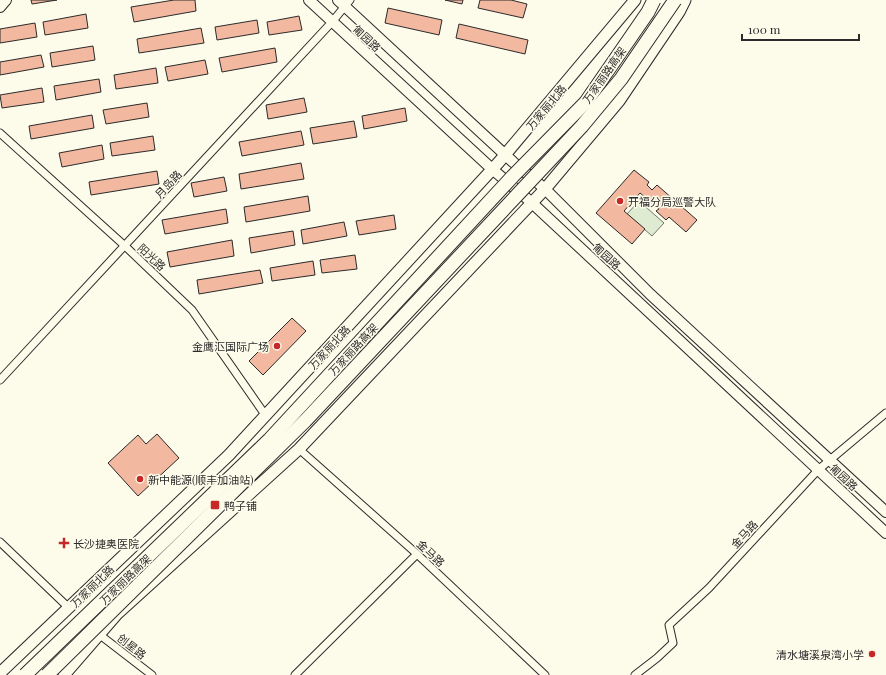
<svg xmlns="http://www.w3.org/2000/svg" width="886" height="675" font-family="'Playfair Display','Noto Sans SC',serif">
	<style>
		.green { fill: #deebd1; stroke: #74746e }
		.building { fill: #f2b8a0; stroke: #2b2b2b }
		.lines { fill: none; stroke-linecap: round; stroke-linejoin: round }
		.street-casing { stroke: #2b2b2b; stroke-width: 9 }
		.secondary-casing { stroke: #2b2b2b; stroke-width: 12 }
		.primary-casing { stroke: #2b2b2b; stroke-width: 13 }
		.street { stroke: #fdfbea; stroke-width: 7 }
		.secondary { stroke: #fdfbea; stroke-width: 10 }
		.primary { stroke: #fdfbea; stroke-width: 11 }
		.highway-bridge-casing { stroke: #2b2b2b; stroke-width: 15; stroke-linecap: butt }
		.highway-bridge { stroke: #fdfbea; stroke-width: 13 }
		.poi-dot { fill: #c62828; stroke: #fdfbea; stroke-width: 1.5 }
		.labels { text-anchor: middle; dominant-baseline: central; stroke-width: 3; stroke-linejoin: round; paint-order: stroke }
		.street-label { font-size: 11px; fill: #2b2b2b; stroke: #fdfbea }
		.poi-label { font-size: 11px; fill: #2b2b2b; stroke: #fdfbea; text-anchor: start }
	</style>
	<rect width="100%" height="100%" fill="#fdfbea"/>
	<polygon class="green" points="639,201 664,223 652,236 627,214"/>
	<g class="building">
		<polygon points="31,0 57,0 32,4"/>
		<polygon points="174,0 195,0 196,11 134,22 131,7"/>
		<polygon points="445,0 463,0 462,4"/>
		<polygon points="480,0 511,0 527,4 523,18 478,8"/>
		<polygon points="388,8 442,20 439,35 385,23"/>
		<polygon points="86,14 88,28 45,35 43,22"/>
		<polygon points="299,16 302,30 269,35 267,22"/>
		<polygon points="257,20 259,33 217,40 215,27"/>
		<polygon points="35,23 37,37 0,43 0,29"/>
		<polygon points="459,24 528,40 525,54 456,38"/>
		<polygon points="201,28 204,43 139,53 137,39"/>
		<polygon points="93,46 95,60 52,67 50,53"/>
		<polygon points="275,48 277,62 222,72 219,58"/>
		<polygon points="41,55 44,67 0,75 0,62"/>
		<polygon points="205,60 208,74 168,81 165,67"/>
		<polygon points="156,68 158,83 116,89 114,75"/>
		<polygon points="99,79 101,92 56,100 54,86"/>
		<polygon points="42,88 44,102 2,108 0,95"/>
		<polygon points="304,98 307,112 268,119 266,105"/>
		<polygon points="147,103 149,117 106,124 103,110"/>
		<polygon points="405,108 407,121 364,129 362,116"/>
		<polygon points="92,115 94,128 31,139 29,126"/>
		<polygon points="354,121 357,137 313,144 310,128"/>
		<polygon points="301,131 304,145 242,156 239,142"/>
		<polygon points="153,136 155,150 112,156 110,143"/>
		<polygon points="102,145 104,159 62,167 59,153"/>
		<polygon points="301,163 304,179 241,189 239,174"/>
		<polygon points="634,170 649,182 647,185 652,190 657,185 697,220 686,232 669,217 666,220 656,211 659,209 640,193 624,211 645,229 632,244 596,213"/>
		<polygon points="157,171 159,184 91,195 89,182"/>
		<polygon points="224,177 227,191 194,197 191,183"/>
		<polygon points="308,196 310,211 246,222 244,207"/>
		<polygon points="226,209 228,223 165,234 162,220"/>
		<polygon points="394,215 396,229 359,235 356,221"/>
		<polygon points="344,222 347,236 303,244 301,230"/>
		<polygon points="293,231 295,245 251,253 249,238"/>
		<polygon points="232,240 234,256 170,267 167,252"/>
		<polygon points="355,255 357,269 322,273 320,260"/>
		<polygon points="313,261 315,275 272,281 270,268"/>
		<polygon points="260,270 263,283 199,294 197,280"/>
		<polygon points="292,318 306,331 263,375 249,361"/>
		<polygon points="157,434 179,458 138,496 108,463 138,435 146,444"/>
	</g>
	<g class="lines">
		<g class="street-casing">
			<g id="street">
				<polyline points="0,133 125,246 192,310 266,416"/>
				<polyline points="0,380 332,22 350,0"/>
				<polyline points="299,449 417,554 545,675"/>
				<polyline points="0,542 69,608"/>
				<polyline points="100,635 152,675"/>
				<polyline points="295,675 417,554"/>
				<polyline points="635,675 657,658 673,643 669,625 709,588 818,470 886,413"/>
			</g>
		</g>
		<g class="secondary-casing">
			<g id="secondary">
				<polyline points="309,0 492,169 531,202 886,533"/>
				<polyline points="338,0 513,162 545,189 650,294 886,512"/>
				<polyline points="0,7 6,0"/>
			</g>
		</g>
		<g class="primary-casing">
			<g id="primary">
				<polyline points="0,673 229,455 499,162 635,0"/>
				<polyline points="64,675 117,614 299,449 545,189 619,101 679,12 685,0"/>
			</g>
		</g>
		<use href="#street" class="street"/>
		<use href="#secondary" class="secondary"/>
		<use href="#primary" class="primary"/>
		<g class="highway-bridge-casing">
			<g id="highway-bridge">
				<polyline points="25,675 269,440 513,176 586,102 648,12 654,0"/>
				<polyline points="47,675 305,421 582,126 621,79 675,0"/>
			</g>
		</g>
		<use href="#highway-bridge" class="highway-bridge"/>
	</g>
	<g class="poi-dot">
		<circle cx="620" cy="201" r="4"/>
		<circle cx="277" cy="346" r="4"/>
		<circle cx="140" cy="479" r="4"/>
		<rect x="210" y="500" width="10" height="10" rx="2"/>
		<path d="M62 537h4v4h4v4h-4v4h-4v-4h-4v-4h4z"/>
		<circle cx="872" cy="654" r="4"/>
	</g>
	<g class="labels">
		<g class="street-label">
			<text transform="translate(367 38) rotate(43)">匍园路</text>
			<text transform="translate(604 75) rotate(-55)">万家丽路高架</text>
			<text transform="translate(546 107) rotate(-50)">万家丽北路</text>
			<text transform="translate(168 184) rotate(-47)">月岛路</text>
			<text transform="translate(607 256) rotate(42)">匍园路</text>
			<text transform="translate(152 257) rotate(43)">阳光路</text>
			<text transform="translate(329 347) rotate(-47)">万家丽北路</text>
			<text transform="translate(353 349) rotate(-47)">万家丽路高架</text>
			<text transform="translate(844 477) rotate(43)">匍园路</text>
			<text transform="translate(744 534) rotate(-47)">金马路</text>
			<text transform="translate(431 553) rotate(43)">金马路</text>
			<text transform="translate(125 579) rotate(-44)">万家丽路高架</text>
			<text transform="translate(92 586) rotate(-44)">万家丽北路</text>
			<text transform="translate(132 646) rotate(38)">创星路</text>
		</g>
		<g class="poi-label">
			<text x="628" y="201">开福分局巡警大队</text>
			<text x="269" y="346" text-anchor="end">金鹰汇国际广场</text>
			<text x="148" y="479">新中能源(顺丰加油站)</text>
			<text x="224" y="505">鸭子铺</text>
			<text x="73" y="543">长沙捷奥医院</text>
			<text x="864" y="654" text-anchor="end">清水塘溪泉湾小学</text>
		</g>
	</g>
	<path d="M742 34v6h117v-6" fill="none" stroke="#2b2b2b" stroke-width="2"/>
	<text x="748" y="34" font-size="12" fill="#2b2b2b" stroke="#fdfbea" stroke-width="3" paint-order="stroke">100 m</text>
</svg>
